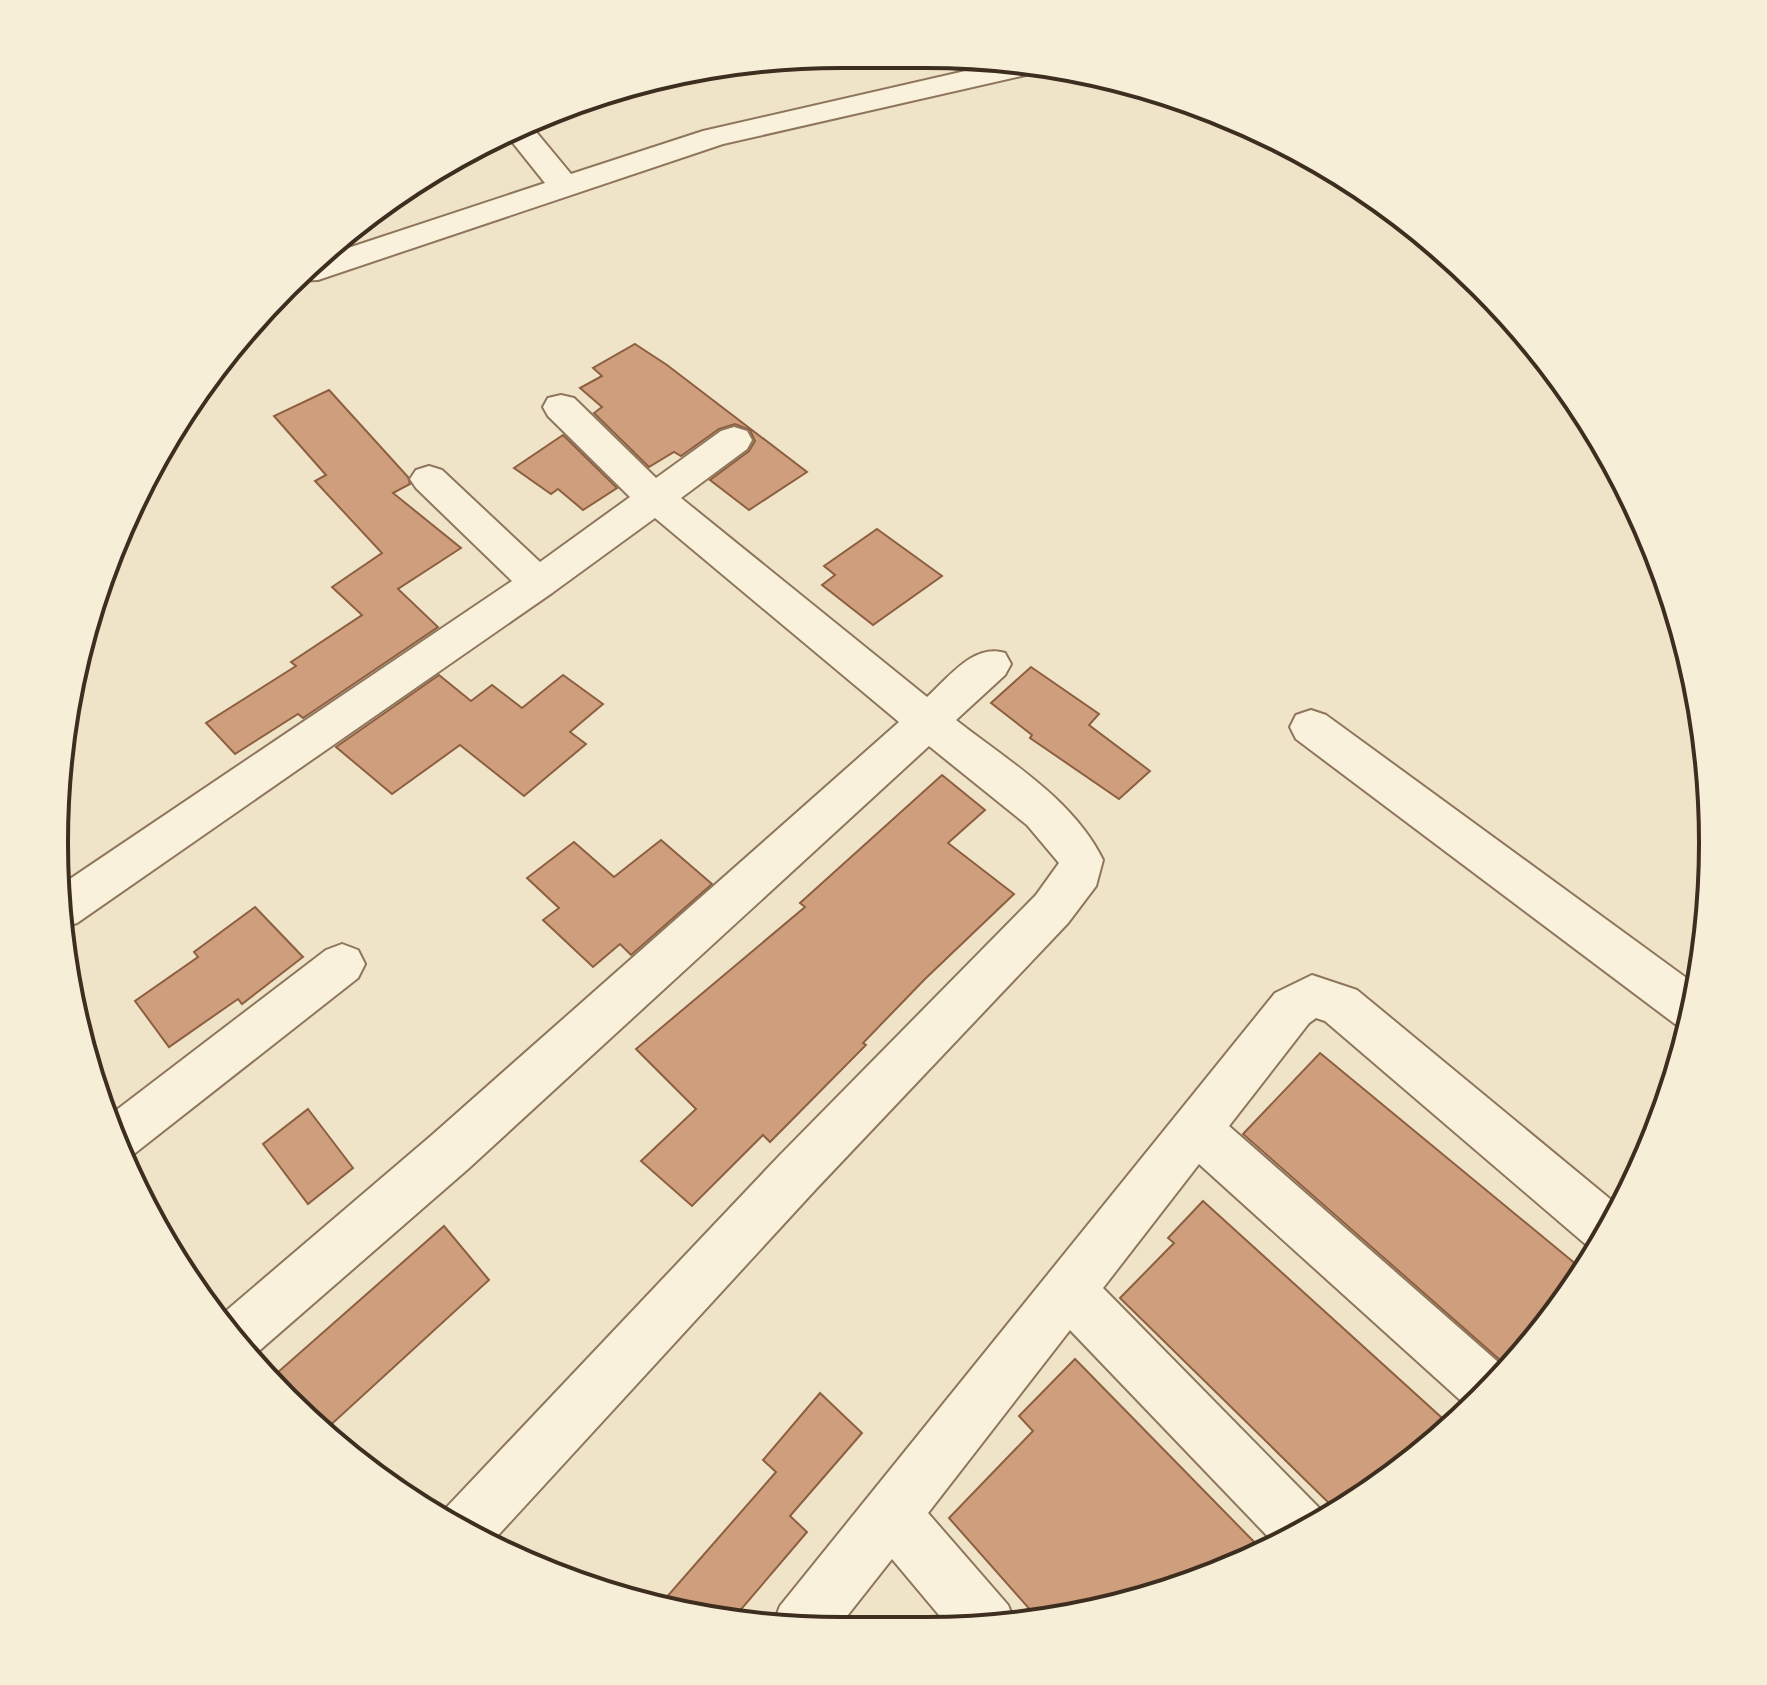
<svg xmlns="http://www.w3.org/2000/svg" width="1767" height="1685" font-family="Merriweather,serif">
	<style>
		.building { fill: #cf9f7d; stroke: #8d5f41; stroke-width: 2 }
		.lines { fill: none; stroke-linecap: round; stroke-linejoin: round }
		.minor-casing { stroke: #8d765c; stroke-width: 4 }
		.minor { fill: #faf1dc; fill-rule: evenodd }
		.rim { fill: none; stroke: #3d2e20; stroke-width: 4 }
	</style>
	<rect width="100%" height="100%" fill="#f0e4c8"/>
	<g class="building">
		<polygon points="635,344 667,365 807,472 749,510 710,480 749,451 755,441 750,430 735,424 719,429 681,456 674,452 649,467 594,413 602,407 580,388 602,376 593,368"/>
		<polygon points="329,390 408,477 410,484 393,493 461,548 398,589 438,627 303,718 298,714 235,754 206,723 296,666 291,662 362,615 332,587 382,553 315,481 326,475 274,416"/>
		<polygon points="563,435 617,488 583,510 558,489 551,494 514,468"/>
		<polygon points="877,529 942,576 873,625 822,585 835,575 824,566"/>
		<polygon points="1031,667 1099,714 1089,725 1150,771 1119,799 1030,738 1032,735 991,703"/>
		<polygon points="439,675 471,701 492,685 522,708 563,675 603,704 570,732 586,744 524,796 460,745 392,794 336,747"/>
		<polygon points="942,775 985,810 948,843 1014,894 925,979 863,1043 866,1045 770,1142 763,1135 692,1206 641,1161 696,1109 636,1049 805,907 800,903"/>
		<polygon points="661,840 712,884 631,955 620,944 593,967 543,920 559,908 527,878 574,842 614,877"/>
		<polygon points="255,907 303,957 242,1004 238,999 169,1047 135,1001 198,957 194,952"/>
		<polygon points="1320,1053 1583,1270 1550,1323 1508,1367 1243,1134"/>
		<polygon points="308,1109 353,1168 308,1204 263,1144"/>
		<polygon points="1203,1201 1452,1427 1338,1512 1120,1298 1174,1243 1168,1238"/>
		<polygon points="444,1226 489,1280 323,1432 285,1400 269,1380"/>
		<polygon points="1075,1359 1263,1551 1178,1589 1040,1621 949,1518 1033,1431 1019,1416"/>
		<polygon points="820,1393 862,1433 790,1516 807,1532 732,1620 688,1616 658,1607 776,1472 763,1460"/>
	</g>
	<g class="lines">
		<g class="minor-casing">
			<g id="minor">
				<polygon points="1009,61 1043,67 1030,74 723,144 318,280 297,281 327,255 545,183 505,133 527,121 571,174 703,131"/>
				<path d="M561 395 574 398 656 478 721 431 734 427 747 431 752 440 747 449 681 498 927 697C949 677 974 643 1005 653L1011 664 1005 675 956 720C1008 761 1073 799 1103 860L1096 886 1068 923 816 1189 490 1544 441 1517 444 1510 780 1155 1036 895 1059 863 1027 825 929 746 468 1169 252 1357 220 1316 432 1135 899 722 655 518 552 593 77 923 61 928V885L512 581 416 488 410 479 416 470 429 466 442 470 540 562 630 497 548 416 543 407 548 398Z"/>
				<polygon points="1311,710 1326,715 1696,985 1689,1029 1675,1024 1296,739 1290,727 1296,715"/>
				<polygon points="342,944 358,950 365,964 358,978 125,1161 106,1118 326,950"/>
				<polygon points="1312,975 1357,990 1621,1208 1595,1250 1590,1248 1325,1021 1316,1018 1309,1023 1229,1126 1506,1369 1469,1408 1199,1164 1103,1288 1323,1512 1327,1520 1276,1545 1070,1330 928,1513 1008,1605 1016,1625 949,1627 892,1559 836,1630 773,1624 780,1606 1275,993"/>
			</g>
		</g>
		<use href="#minor" class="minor"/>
	</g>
	<path d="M0 0H1767V1685H0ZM842 68H925A774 774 0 0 1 1699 842V843A774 774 0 0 1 925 1617H842A774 774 0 0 1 68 843V842A774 774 0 0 1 842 68Z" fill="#f7eed8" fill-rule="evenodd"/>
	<path class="rim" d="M842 68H925A774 774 0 0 1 1699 842V843A774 774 0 0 1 925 1617H842A774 774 0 0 1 68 843V842A774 774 0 0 1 842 68Z"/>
</svg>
